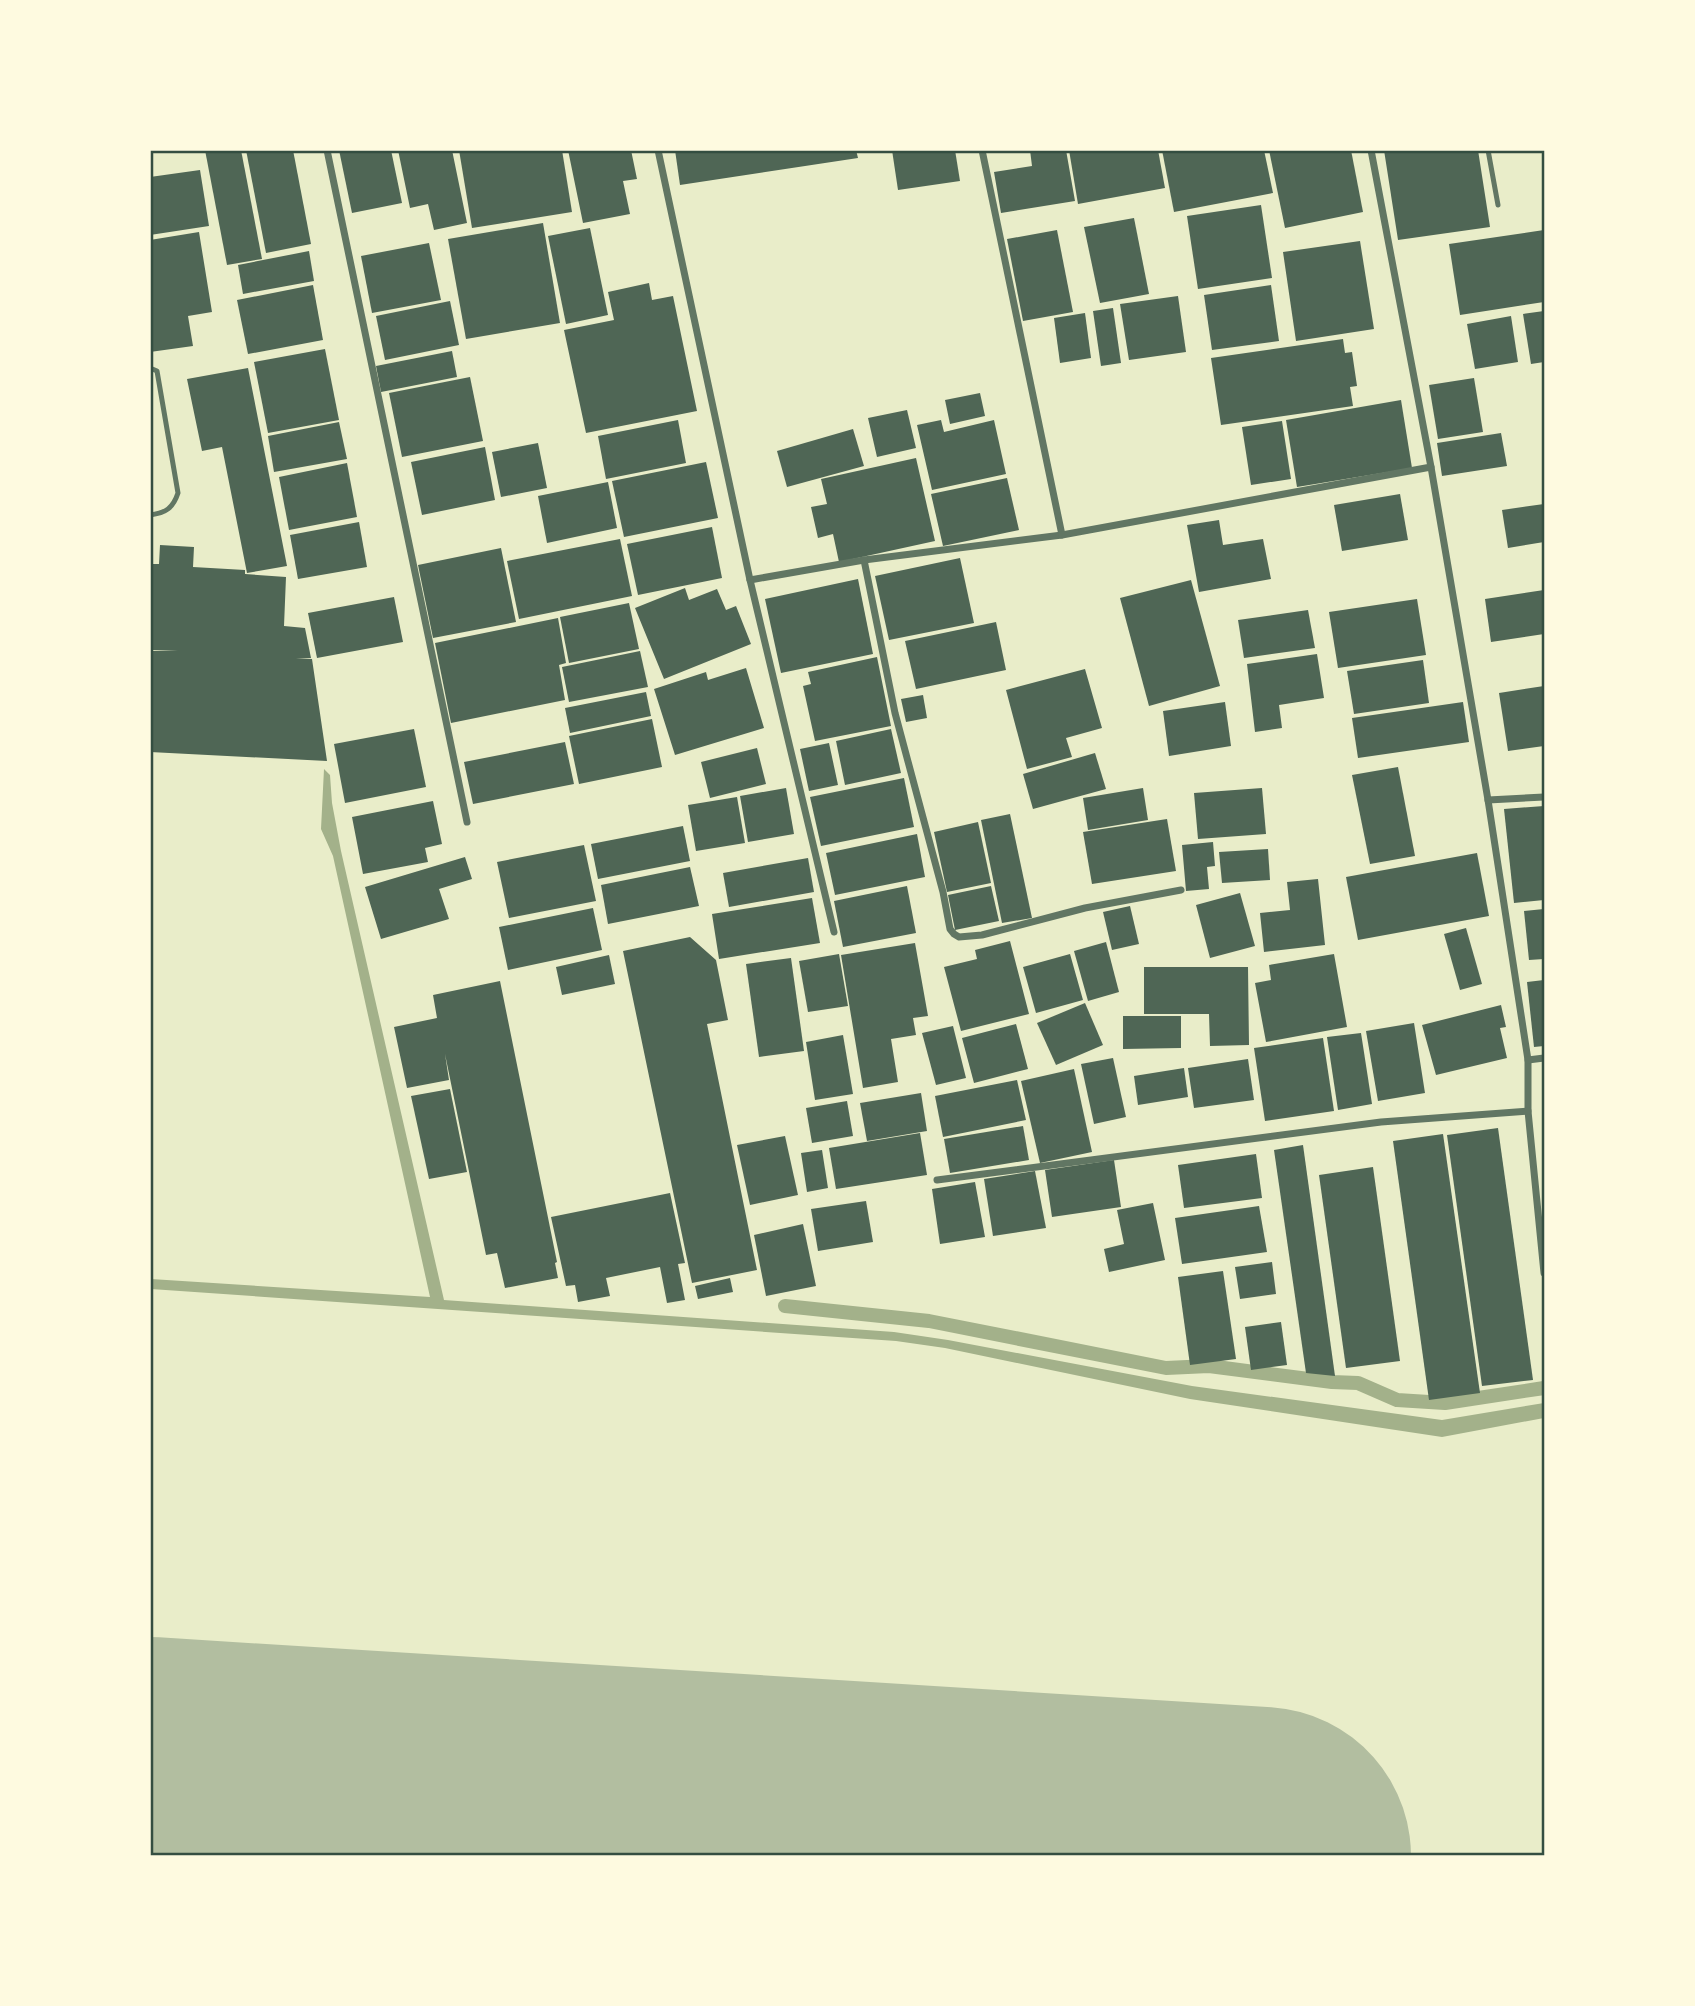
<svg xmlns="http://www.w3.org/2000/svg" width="1695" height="2006" font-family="'PT Sans Narrow',sans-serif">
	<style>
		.water { fill: #a3b18a }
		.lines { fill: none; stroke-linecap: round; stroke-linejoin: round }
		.stream { stroke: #a3b18a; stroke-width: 14 }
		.runway { stroke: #b2bea0; stroke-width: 298 }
		.building { fill: #4f6655 }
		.service { stroke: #617663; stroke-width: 5 }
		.minor { stroke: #617663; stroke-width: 7 }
		.neatline { fill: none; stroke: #344e41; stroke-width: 2.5 }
	</style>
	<rect width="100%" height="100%" fill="#e9edc9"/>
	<polygon class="water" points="324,769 330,775 332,803 341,851 444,1300 894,1332 948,1340 1192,1386 1442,1420 1544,1403 1544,1418 1442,1437 1190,1399 945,1348 896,1341 151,1289 151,1279 430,1297 333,856 321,829"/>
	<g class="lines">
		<polyline class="stream" points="785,1306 929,1321 1166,1368 1209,1366 1332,1382 1358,1383 1397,1400 1445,1403 1544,1388"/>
		<polyline class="runway" points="150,1786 1262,1856"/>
	</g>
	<g class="building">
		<polygon points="205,150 241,150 262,259 227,265"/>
		<polygon points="246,150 293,150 311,244 266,253"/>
		<polygon points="339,150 391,150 402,203 352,213"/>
		<polygon points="398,150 452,150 467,223 434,230 428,204 410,208"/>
		<polygon points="459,150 562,150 572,212 472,228"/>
		<polygon points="568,150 631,150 637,179 623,181 630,214 583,223"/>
		<polygon points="675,150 856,150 858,158 680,185"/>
		<polygon points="892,150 955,150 960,181 898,190"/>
		<polygon points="1030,150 1066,150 1075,201 1001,213 994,172 1032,166"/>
		<polygon points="1069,150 1158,150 1165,188 1078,204"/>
		<polygon points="1162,150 1264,150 1273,193 1174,212"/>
		<polygon points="1269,150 1351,150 1363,212 1285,228"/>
		<polygon points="1384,150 1478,150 1490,227 1398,240"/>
		<polygon points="200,170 209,226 150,235 150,177"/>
		<polygon points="1261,205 1272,278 1198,289 1187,216"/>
		<polygon points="1134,218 1149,294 1100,303 1084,227"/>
		<polygon points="543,223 560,323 466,339 448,239"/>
		<polygon points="590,228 608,315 566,324 548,236"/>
		<polygon points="1057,230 1073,312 1023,321 1007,239"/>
		<polygon points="1544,230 1544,302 1460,315 1449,244"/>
		<polygon points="199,232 212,312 188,316 193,346 150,352 150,240"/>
		<polygon points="1360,241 1374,329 1296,341 1283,252"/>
		<polygon points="429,243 441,300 372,313 361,256"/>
		<polygon points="309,251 314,281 243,294 238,265"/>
		<polygon points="649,283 652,300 673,296 697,411 586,433 564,330 614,320 608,292"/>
		<polygon points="313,285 323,340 248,354 237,300"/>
		<polygon points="1271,285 1279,341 1212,350 1204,295"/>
		<polygon points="1178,296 1186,352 1129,360 1120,304"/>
		<polygon points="450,301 459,345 385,360 376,316"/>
		<polygon points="1113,308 1121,363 1101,366 1093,311"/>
		<polygon points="1544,311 1544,362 1531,364 1523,314"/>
		<polygon points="1085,313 1091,358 1060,363 1054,318"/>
		<polygon points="1511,316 1518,362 1475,369 1467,324"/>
		<polygon points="1343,339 1345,353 1352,352 1357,386 1350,387 1353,406 1221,425 1211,358"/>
		<polygon points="325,349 339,420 268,433 254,362"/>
		<polygon points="452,351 457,377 381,392 376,366"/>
		<polygon points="248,368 287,566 247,573 222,447 202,451 187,379"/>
		<polygon points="470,377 483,441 402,457 389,393"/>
		<polygon points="1474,378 1483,432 1438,439 1429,385"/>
		<polygon points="980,393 985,416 950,424 945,400"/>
		<polygon points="1401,400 1412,468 1297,487 1286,420"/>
		<polygon points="907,410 916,448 877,457 868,418"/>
		<polygon points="678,420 686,463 606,479 598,436"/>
		<polygon points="941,420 944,432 994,420 1006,474 932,490 917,425"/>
		<polygon points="1282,421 1291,479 1251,485 1242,427"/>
		<polygon points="339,422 347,459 274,472 268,436"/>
		<polygon points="853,429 864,466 787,487 777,451"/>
		<polygon points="1501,433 1507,466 1442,476 1437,443"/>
		<polygon points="538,443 547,488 501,497 492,452"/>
		<polygon points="485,447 495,500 422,515 411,462"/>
		<polygon points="916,458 935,541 839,562 833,534 818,538 811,507 827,504 821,479"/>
		<polygon points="706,462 718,518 624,537 612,481"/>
		<polygon points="347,463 357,517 289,530 279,477"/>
		<polygon points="1007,478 1019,530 943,546 931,494"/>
		<polygon points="608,482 617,528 547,543 538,496"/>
		<polygon points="1400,494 1408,540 1342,551 1334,505"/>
		<polygon points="1544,504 1544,542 1508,548 1502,510"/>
		<polygon points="1219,520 1223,545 1263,539 1271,579 1199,592 1187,525"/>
		<polygon points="359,522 367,567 298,579 290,535"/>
		<polygon points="712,527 722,578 638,595 627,544"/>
		<polygon points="620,539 632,596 519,619 507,561"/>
		<polygon points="160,545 194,547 193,567 245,570 245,574 286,577 284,626 305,628 311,658 296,658 312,659 327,761 150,752 150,651 178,651 150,650 150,564 159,564"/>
		<polygon points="501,548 516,622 433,638 418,565"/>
		<polygon points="960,558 974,623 889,640 875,576"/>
		<polygon points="858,579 873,654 781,673 765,599"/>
		<polygon points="1191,580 1220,686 1149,706 1120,598"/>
		<polygon points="685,588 689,600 717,589 726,610 736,606 751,644 664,679 635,608"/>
		<polygon points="1544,590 1544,634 1491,642 1485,599"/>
		<polygon points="394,597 403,642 317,658 308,613"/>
		<polygon points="1417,599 1426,655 1338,668 1329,612"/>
		<polygon points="629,603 639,649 569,663 560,617"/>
		<polygon points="1308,610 1315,648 1244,658 1238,620"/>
		<polygon points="558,618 566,663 559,665 565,700 451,723 435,643"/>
		<polygon points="996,622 1006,670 916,689 905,641"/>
		<polygon points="640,651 648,687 569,702 562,667"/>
		<polygon points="1317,654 1324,698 1279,705 1282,728 1255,732 1247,664"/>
		<polygon points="877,657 891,726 815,741 803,686 811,684 808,672"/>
		<polygon points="1423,660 1429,703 1354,714 1347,671"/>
		<polygon points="746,668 764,728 675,755 654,689 706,672 708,680"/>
		<polygon points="1085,669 1102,728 1066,738 1072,757 1027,769 1006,690"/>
		<polygon points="1544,686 1544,746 1508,751 1499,693"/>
		<polygon points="646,692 651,716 570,733 565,708"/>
		<polygon points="923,695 927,718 906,722 901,699"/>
		<polygon points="1225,702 1231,746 1169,756 1163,711"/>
		<polygon points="1463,702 1469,742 1358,758 1352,718"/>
		<polygon points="652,719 662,767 579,784 569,736"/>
		<polygon points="414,729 426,787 345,803 334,744"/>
		<polygon points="891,729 901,773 845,785 836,741"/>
		<polygon points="565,742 574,784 473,804 464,762"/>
		<polygon points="829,743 838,785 809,791 800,749"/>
		<polygon points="757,748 766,784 710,798 701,762"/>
		<polygon points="1095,753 1106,789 1033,809 1023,774"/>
		<polygon points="1398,767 1415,856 1370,864 1352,775"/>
		<polygon points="904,778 914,827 821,846 810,797"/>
		<polygon points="786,788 794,834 748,842 740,796"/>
		<polygon points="1143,788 1148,820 1088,830 1083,798"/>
		<polygon points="1262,788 1266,834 1198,839 1194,793"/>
		<polygon points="737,797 745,843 696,851 688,805"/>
		<polygon points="433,801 442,844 425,848 428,862 363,874 352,817"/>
		<polygon points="1544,806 1544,900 1514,903 1504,809"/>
		<polygon points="1010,814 1032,918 1002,923 981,820"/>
		<polygon points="1167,819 1176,871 1092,884 1083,832"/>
		<polygon points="978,822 991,883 947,892 934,832"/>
		<polygon points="683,826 690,861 598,879 591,844"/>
		<polygon points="917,834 925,877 835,895 826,853"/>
		<polygon points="1213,842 1215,866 1207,867 1209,889 1186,891 1182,845"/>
		<polygon points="584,845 596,901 509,918 497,862"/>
		<polygon points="1268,849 1270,880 1222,883 1219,852"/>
		<polygon points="1477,853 1489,916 1358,940 1346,877"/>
		<polygon points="465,857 472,879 439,889 449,919 381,939 365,887"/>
		<polygon points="808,858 814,892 729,907 723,873"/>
		<polygon points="690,867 699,906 608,924 601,885"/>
		<polygon points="1318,879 1325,945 1264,952 1260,913 1290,910 1287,882"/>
		<polygon points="907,886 916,933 843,947 834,901"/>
		<polygon points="991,886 999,921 955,930 948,895"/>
		<polygon points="1240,893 1255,946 1210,958 1196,905"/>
		<polygon points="812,898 820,943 719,959 712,914"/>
		<polygon points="1130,906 1139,944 1112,950 1103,912"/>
		<polygon points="593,908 602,950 508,970 499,927"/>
		<polygon points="1544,909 1544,959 1529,960 1524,911"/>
		<polygon points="1466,928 1482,984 1460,990 1444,934"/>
		<polygon points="690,937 716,960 728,1020 707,1024 757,1270 692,1283 623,951"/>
		<polygon points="1010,941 1029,1014 961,1031 944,967 977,959 975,950"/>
		<polygon points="1106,942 1119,992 1088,1001 1074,951"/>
		<polygon points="915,943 928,1016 913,1018 916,1035 891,1039 898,1082 863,1088 841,955"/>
		<polygon points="839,954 848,1006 808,1012 799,961"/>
		<polygon points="1070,954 1083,1000 1036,1013 1023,967"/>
		<polygon points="1334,954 1347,1027 1266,1042 1255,983 1271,980 1269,965"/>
		<polygon points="609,955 615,984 562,995 556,967"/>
		<polygon points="791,958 804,1051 759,1057 746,964"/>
		<polygon points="1144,967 1248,967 1249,1045 1210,1046 1209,1014 1144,1014"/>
		<polygon points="1544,980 1544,1046 1534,1047 1527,982"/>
		<polygon points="500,981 557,1262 555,1263 558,1278 505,1288 497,1253 486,1255 445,1054 449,1080 407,1088 394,1027 437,1018 433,995"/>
		<polygon points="1085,1003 1103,1045 1056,1065 1037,1023"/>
		<polygon points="1501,1005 1506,1027 1500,1028 1507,1058 1436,1075 1422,1025"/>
		<polygon points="1123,1016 1181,1016 1181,1048 1123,1049"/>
		<polygon points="1414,1023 1425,1093 1378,1101 1366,1031"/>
		<polygon points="1016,1024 1028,1069 974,1083 962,1038"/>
		<polygon points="953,1026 966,1078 936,1085 922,1033"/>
		<polygon points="1361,1033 1372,1104 1338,1110 1327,1037"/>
		<polygon points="843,1035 853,1094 815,1100 806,1042"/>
		<polygon points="1323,1038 1334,1111 1265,1121 1254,1048"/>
		<polygon points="1113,1058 1126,1117 1094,1124 1081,1064"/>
		<polygon points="1248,1059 1254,1100 1194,1108 1188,1068"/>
		<polygon points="1184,1068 1188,1097 1138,1105 1134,1076"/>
		<polygon points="1074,1069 1092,1152 1040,1163 1021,1081"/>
		<polygon points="1017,1080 1026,1120 943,1137 935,1096"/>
		<polygon points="450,1089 467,1172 429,1179 411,1096"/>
		<polygon points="921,1093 927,1131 867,1141 860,1103"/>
		<polygon points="847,1101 853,1136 812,1143 806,1108"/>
		<polygon points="1023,1126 1029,1160 950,1173 944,1139"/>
		<polygon points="1498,1128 1533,1380 1482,1386 1447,1135"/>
		<polygon points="920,1133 927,1175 836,1189 829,1148"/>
		<polygon points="1443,1134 1480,1393 1429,1400 1393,1141"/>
		<polygon points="785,1136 798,1195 750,1205 737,1145"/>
		<polygon points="1303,1145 1335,1376 1306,1373 1274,1150"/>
		<polygon points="822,1150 828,1188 807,1192 801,1153"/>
		<polygon points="1256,1154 1262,1198 1184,1208 1178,1165"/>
		<polygon points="1114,1160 1121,1207 1052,1217 1045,1170"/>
		<polygon points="1373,1167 1400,1361 1346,1368 1319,1175"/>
		<polygon points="1035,1171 1046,1228 993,1236 984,1179"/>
		<polygon points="975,1182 985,1237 940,1244 932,1189"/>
		<polygon points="670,1193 685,1263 678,1264 685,1300 667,1303 660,1267 606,1278 610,1296 578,1302 575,1285 566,1286 551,1217"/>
		<polygon points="866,1201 873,1242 818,1251 811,1209"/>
		<polygon points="1153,1203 1165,1260 1109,1272 1104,1249 1124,1244 1117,1210"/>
		<polygon points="1259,1206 1267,1252 1182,1264 1175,1218"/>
		<polygon points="803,1224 816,1286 766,1296 754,1235"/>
		<polygon points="1272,1262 1276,1294 1240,1299 1235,1267"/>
		<polygon points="1223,1271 1236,1359 1190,1365 1178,1277"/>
		<polygon points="730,1278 733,1292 698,1299 695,1286"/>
		<polygon points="1281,1322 1287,1365 1251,1370 1245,1327"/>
	</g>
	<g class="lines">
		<g class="service">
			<polyline points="1488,150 1498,205"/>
			<path d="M150 368 157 371 178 493C173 508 166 513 150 515"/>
		</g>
		<g class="minor">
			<polyline points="327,150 467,822"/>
			<polyline points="658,150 750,580 864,560 1062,535 982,150"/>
			<polyline points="1431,467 1488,800 1528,1060 1528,1111 1544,1273"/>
			<polyline points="1062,535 1431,467 1371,150"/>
			<polyline points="864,560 895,713 943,892 950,929 954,934 959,937 982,935 1085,908 1181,890"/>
			<polyline points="750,580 834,932"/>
			<polyline points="1488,800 1544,797"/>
			<polyline points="1528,1060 1544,1058"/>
			<polyline points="937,1180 1381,1122 1528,1111"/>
		</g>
	</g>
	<rect width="1695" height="2006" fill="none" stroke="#fefae0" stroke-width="304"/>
	<rect x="152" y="152" width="1391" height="1702" class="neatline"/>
</svg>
